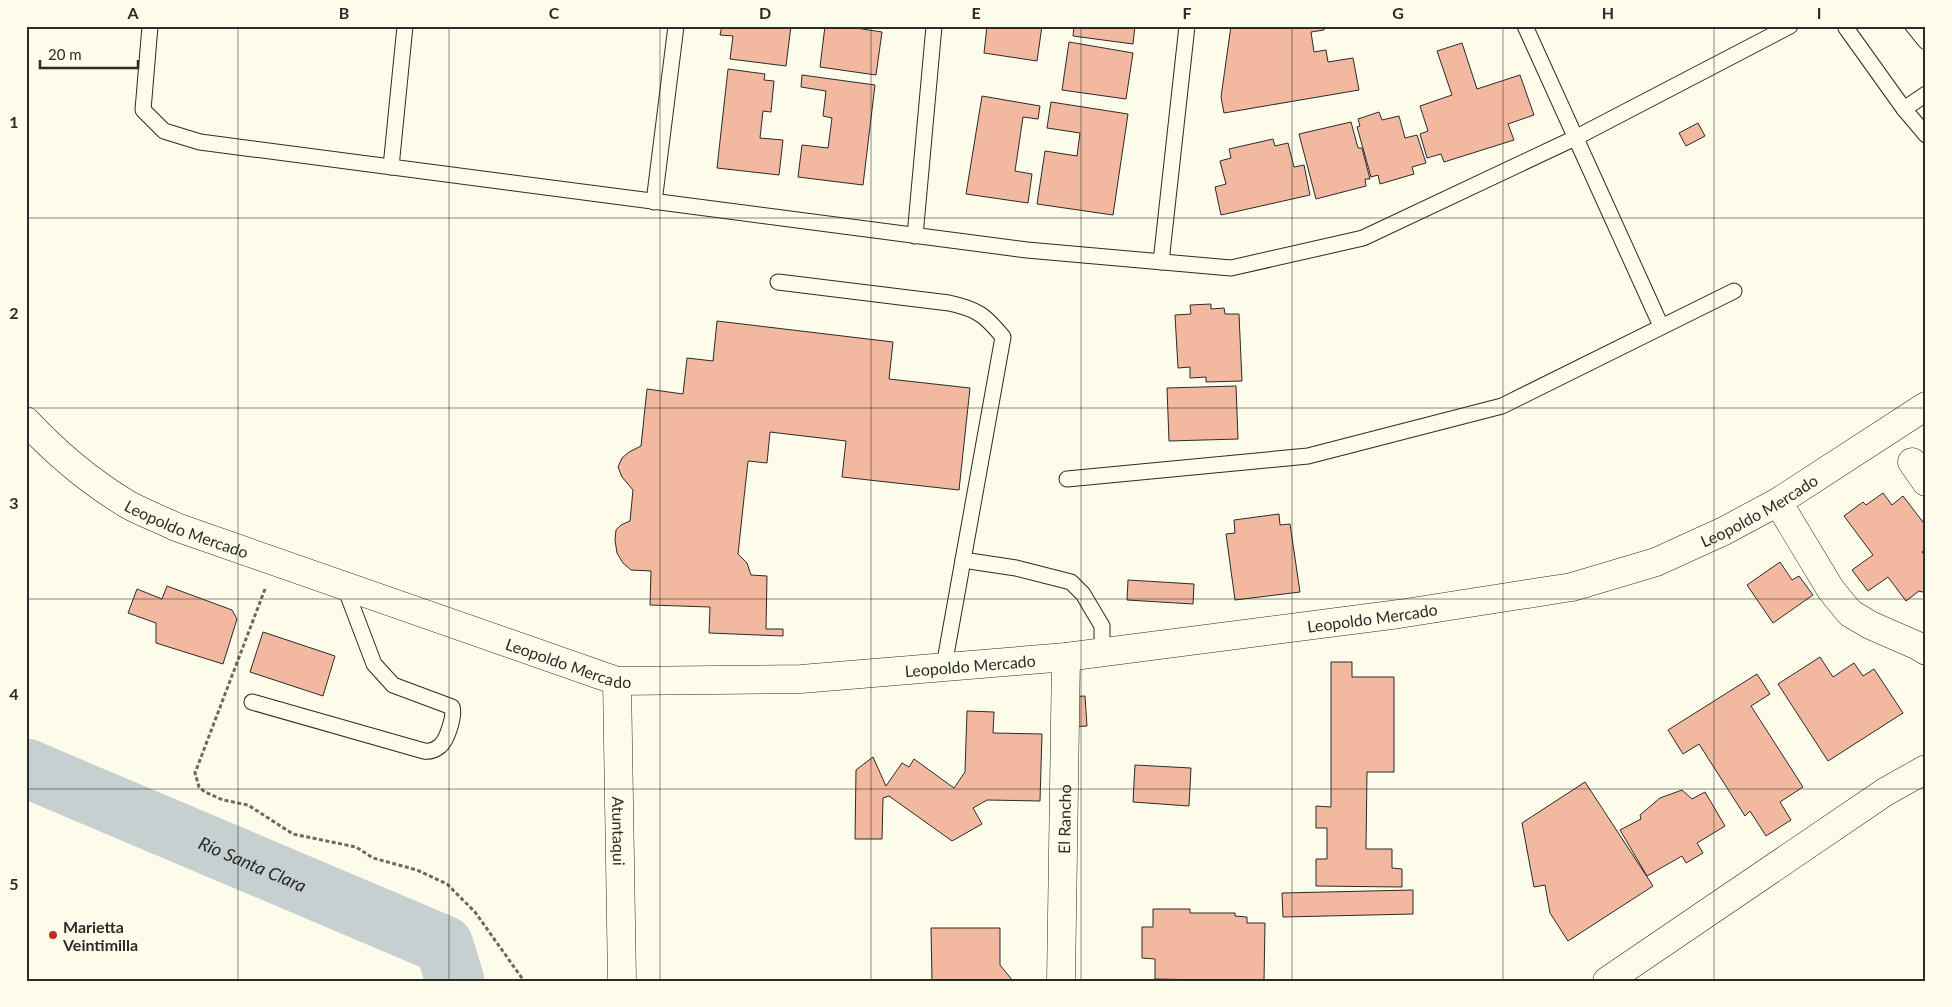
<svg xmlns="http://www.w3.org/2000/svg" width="1952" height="1007" font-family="Lato,sans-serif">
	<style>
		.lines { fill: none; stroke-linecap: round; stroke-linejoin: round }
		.river { stroke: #c7d0d0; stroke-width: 59 }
		.building { fill: #f2b8a0; stroke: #2b2b2b }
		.lane-casing { stroke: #2b2b2b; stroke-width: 17 }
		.street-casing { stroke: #2b2b2b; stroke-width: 29 }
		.secondary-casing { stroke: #2b2b2b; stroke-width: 29 }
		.path { stroke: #6a6964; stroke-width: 3; stroke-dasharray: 4 2.5; stroke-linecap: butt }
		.lane { stroke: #fdfbea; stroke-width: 15 }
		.street { stroke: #fdfbea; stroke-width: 28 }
		.secondary { stroke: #fdfbea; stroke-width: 28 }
		.grid { fill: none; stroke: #2b2b2b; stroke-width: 1; stroke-opacity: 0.55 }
		.poi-dot { fill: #c62828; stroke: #fdfbea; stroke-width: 2 }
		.labels { text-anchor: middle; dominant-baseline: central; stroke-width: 4; stroke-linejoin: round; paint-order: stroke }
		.street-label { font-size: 16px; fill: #2b2b2b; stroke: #fdfbea }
		.poi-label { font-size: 16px; font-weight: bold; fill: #2b2b2b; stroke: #fdfbea; text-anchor: start }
		.water-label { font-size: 18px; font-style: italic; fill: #2b2b2b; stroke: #fdfbea }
		.neatline { fill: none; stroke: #2b2b2b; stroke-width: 2 }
		.grid-label { font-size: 16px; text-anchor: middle; font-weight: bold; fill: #2b2b2b }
	</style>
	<rect width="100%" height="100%" fill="#fdfbea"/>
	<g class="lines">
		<path class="river" id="s1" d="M26 768 444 945 455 981"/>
	</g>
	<g class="building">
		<polygon points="722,26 791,26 786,66 730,59 733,36 720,35"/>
		<polygon points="825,26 843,26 882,32 876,75 820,67"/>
		<polygon points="987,26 1042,26 1037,61 984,53"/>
		<polygon points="1074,26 1135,26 1133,44 1073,36"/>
		<polygon points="1231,26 1324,26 1324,30 1311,32 1314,52 1326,50 1328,62 1353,58 1359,90 1224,113 1221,97"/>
		<polygon points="1069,42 1133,53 1126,99 1062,90"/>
		<polygon points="1462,43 1477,89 1520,75 1534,115 1508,124 1514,140 1444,162 1441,154 1427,158 1420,134 1428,131 1420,106 1452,95 1437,51"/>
		<polygon points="728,69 765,74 764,80 774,81 771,112 763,111 760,138 783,140 779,175 717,168"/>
		<polygon points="802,75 875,85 863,185 798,177 802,145 828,148 832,118 823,116 826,91 801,87"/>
		<polygon points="982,96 1040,106 1038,119 1023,117 1015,171 1032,174 1028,203 966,194"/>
		<polygon points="1051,102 1128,114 1113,215 1037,204 1045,151 1077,156 1080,133 1047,128"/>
		<polygon points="1379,112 1382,120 1399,116 1405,138 1417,135 1426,163 1412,167 1414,174 1380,184 1378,175 1371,177 1357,127 1360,126 1358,119"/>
		<polygon points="1351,122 1358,148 1362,148 1370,179 1365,179 1366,186 1316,199 1299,134"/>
		<polygon points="1698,123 1705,136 1686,146 1679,133"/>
		<polygon points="1273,139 1275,146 1288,143 1294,167 1304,165 1310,195 1221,215 1215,187 1226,184 1220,161 1231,158 1229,149"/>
		<polygon points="1211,304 1211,309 1224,308 1225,314 1239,314 1242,381 1206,382 1206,377 1190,378 1190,367 1178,368 1175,315 1191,314 1190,305"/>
		<polygon points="717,321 893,342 889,379 970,388 959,490 842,477 846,441 770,432 767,463 748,461 738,554 747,563 751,575 767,576 766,629 783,629 783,636 709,633 710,607 650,605 651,571 631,570 623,563 617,553 615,540 616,530 621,525 630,521 633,490 622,477 618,467 622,458 629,452 641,446 647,389 683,394 687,358 713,361"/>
		<polygon points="1236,386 1238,439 1169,441 1167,388"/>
		<polygon points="1883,493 1892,505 1903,496 1926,526 1926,549 1922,552 1926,556 1926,593 1919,591 1906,601 1888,577 1868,591 1852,570 1873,555 1844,516 1863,502 1866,505"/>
		<polygon points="1279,514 1280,525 1290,524 1300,592 1235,600 1226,534 1235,533 1234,520"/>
		<polygon points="1780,562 1792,580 1799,576 1813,595 1773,623 1747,585"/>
		<polygon points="1128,580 1194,584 1193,604 1127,600"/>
		<polygon points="167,586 232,610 237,619 223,664 156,643 156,623 128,613 137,589 162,599"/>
		<polygon points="263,632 335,656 323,696 250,672"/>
		<polygon points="1820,657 1833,677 1854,663 1863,676 1874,669 1903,713 1828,761 1778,684"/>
		<polygon points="1331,662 1352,662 1352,677 1394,677 1394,772 1367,772 1366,849 1392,849 1392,868 1402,869 1402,887 1316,886 1316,859 1327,859 1327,828 1316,828 1316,806 1331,807"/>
		<polygon points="1757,674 1770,694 1751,706 1803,787 1780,802 1791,820 1766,836 1750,811 1745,816 1699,744 1683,754 1668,730"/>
		<polygon points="1085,696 1087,726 1070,727 1068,697"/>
		<polygon points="967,711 994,712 993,733 1042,734 1040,801 987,800 973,808 982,824 952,841 889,796 883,798 882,839 855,839 856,770 873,757 886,786 902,763 909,767 914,759 954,788 965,772"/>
		<polygon points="1135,765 1191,768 1189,806 1133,802"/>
		<polygon points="1585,782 1653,886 1568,941 1550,913 1545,885 1534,887 1522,823"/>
		<polygon points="1682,790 1692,799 1705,792 1725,826 1697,843 1703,853 1686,863 1682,856 1647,876 1620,830 1641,819 1640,815 1660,798"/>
		<polygon points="1413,890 1413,914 1283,917 1282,893"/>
		<polygon points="1153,909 1190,909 1190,913 1235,913 1235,916 1247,917 1247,923 1265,923 1264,981 1155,979 1155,959 1142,958 1142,927 1153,927"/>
		<polygon points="931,928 1000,928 1000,965 1013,981 932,981"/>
	</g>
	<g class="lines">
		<g class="lane-casing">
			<g id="lane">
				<polyline points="150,26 143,110 164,131 200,142 1027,250 1231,268 1363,238 1575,138 1790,26"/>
				<polyline points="1525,26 1661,326"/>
				<polyline points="1913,26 1926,42"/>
				<polyline points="1846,28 1904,109 1926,135"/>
				<polyline points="1904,109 1926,94"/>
				<polyline points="391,167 405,26"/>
				<polyline points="654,202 676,26"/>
				<polyline points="915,236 934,26"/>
				<polyline points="1161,262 1187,26"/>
				<path d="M778 282 949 303C977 309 985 315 1003 337L944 666"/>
				<polyline points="1067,479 1308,456 1502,406 1734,291"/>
				<polyline points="963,560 1016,568 1071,582 1083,594 1102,626 1102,653"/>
				<path d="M252 702 424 751C430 752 435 750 440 746 447 740 455 716 452 707L393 685 374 664 344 585"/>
			</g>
		</g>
		<g class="street-casing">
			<g id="street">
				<polyline points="1912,462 1926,482"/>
				<polyline points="1778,502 1831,590 1850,613 1870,625 1918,646 1926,651"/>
				<path id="s2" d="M1061 981 1066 657"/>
				<polyline points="1607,981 1885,792 1926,769"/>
			</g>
		</g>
		<g class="secondary-casing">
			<g id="secondary">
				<path id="s3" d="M26 421C56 453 89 481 127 504 143 513 160 519 176 527L617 681 801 679 1066 657 1399 614 1572 587 1656 562 1724 531 1778 502 1926 406"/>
				<path id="s4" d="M617 681 622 981"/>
			</g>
		</g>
		<polyline class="path" points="265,589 195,773 199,787 205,792 223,800 248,805 293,834 356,847 373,858 417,870 447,884 475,912 524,981"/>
		<use href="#lane" class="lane"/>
		<use href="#street" class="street"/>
		<use href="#secondary" class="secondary"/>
	</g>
	<path class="grid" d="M238 26V981M449 26V981M660 26V981M871 26V981M1081 26V981M1292 26V981M1503 26V981M1714 26V981M26 218H1926M26 408H1926M26 599H1926M26 789H1926"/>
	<circle class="poi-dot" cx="53" cy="935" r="5"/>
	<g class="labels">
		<g class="street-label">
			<text stroke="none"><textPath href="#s3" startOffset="1816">Leopoldo Mercado</textPath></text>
			<text stroke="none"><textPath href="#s3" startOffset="196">Leopoldo Mercado</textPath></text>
			<text stroke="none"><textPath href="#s3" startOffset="1411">Leopoldo Mercado</textPath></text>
			<text stroke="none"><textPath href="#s3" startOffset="601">Leopoldo Mercado</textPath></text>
			<text stroke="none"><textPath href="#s3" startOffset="1006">Leopoldo Mercado</textPath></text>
			<text stroke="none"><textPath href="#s2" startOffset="162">El Rancho</textPath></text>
			<text stroke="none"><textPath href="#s4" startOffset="150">Atuntaqui</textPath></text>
		</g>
		<g class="poi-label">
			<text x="63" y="926">Marietta<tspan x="63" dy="18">Veintimilla</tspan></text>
		</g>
		<g class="water-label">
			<text stroke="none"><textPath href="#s1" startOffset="246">Río Santa Clara</textPath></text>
		</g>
	</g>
	<rect width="1952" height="1007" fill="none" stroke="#fdfbea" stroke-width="55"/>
	<path d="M40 60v8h98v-8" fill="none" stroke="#2b2b2b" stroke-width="2.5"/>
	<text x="48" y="60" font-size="15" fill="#2b2b2b" stroke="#fdfbea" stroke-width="4" paint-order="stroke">20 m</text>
	<rect x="28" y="28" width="1896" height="952" class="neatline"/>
	<g class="grid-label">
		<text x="133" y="19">A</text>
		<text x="344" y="19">B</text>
		<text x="554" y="19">C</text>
		<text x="765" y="19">D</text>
		<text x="976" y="19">E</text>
		<text x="1187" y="19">F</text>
		<text x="1398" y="19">G</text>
		<text x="1608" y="19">H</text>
		<text x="1819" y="19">I</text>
		<text x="14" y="128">1</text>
		<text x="14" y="319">2</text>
		<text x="14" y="509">3</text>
		<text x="14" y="700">4</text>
		<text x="14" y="890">5</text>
	</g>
</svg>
